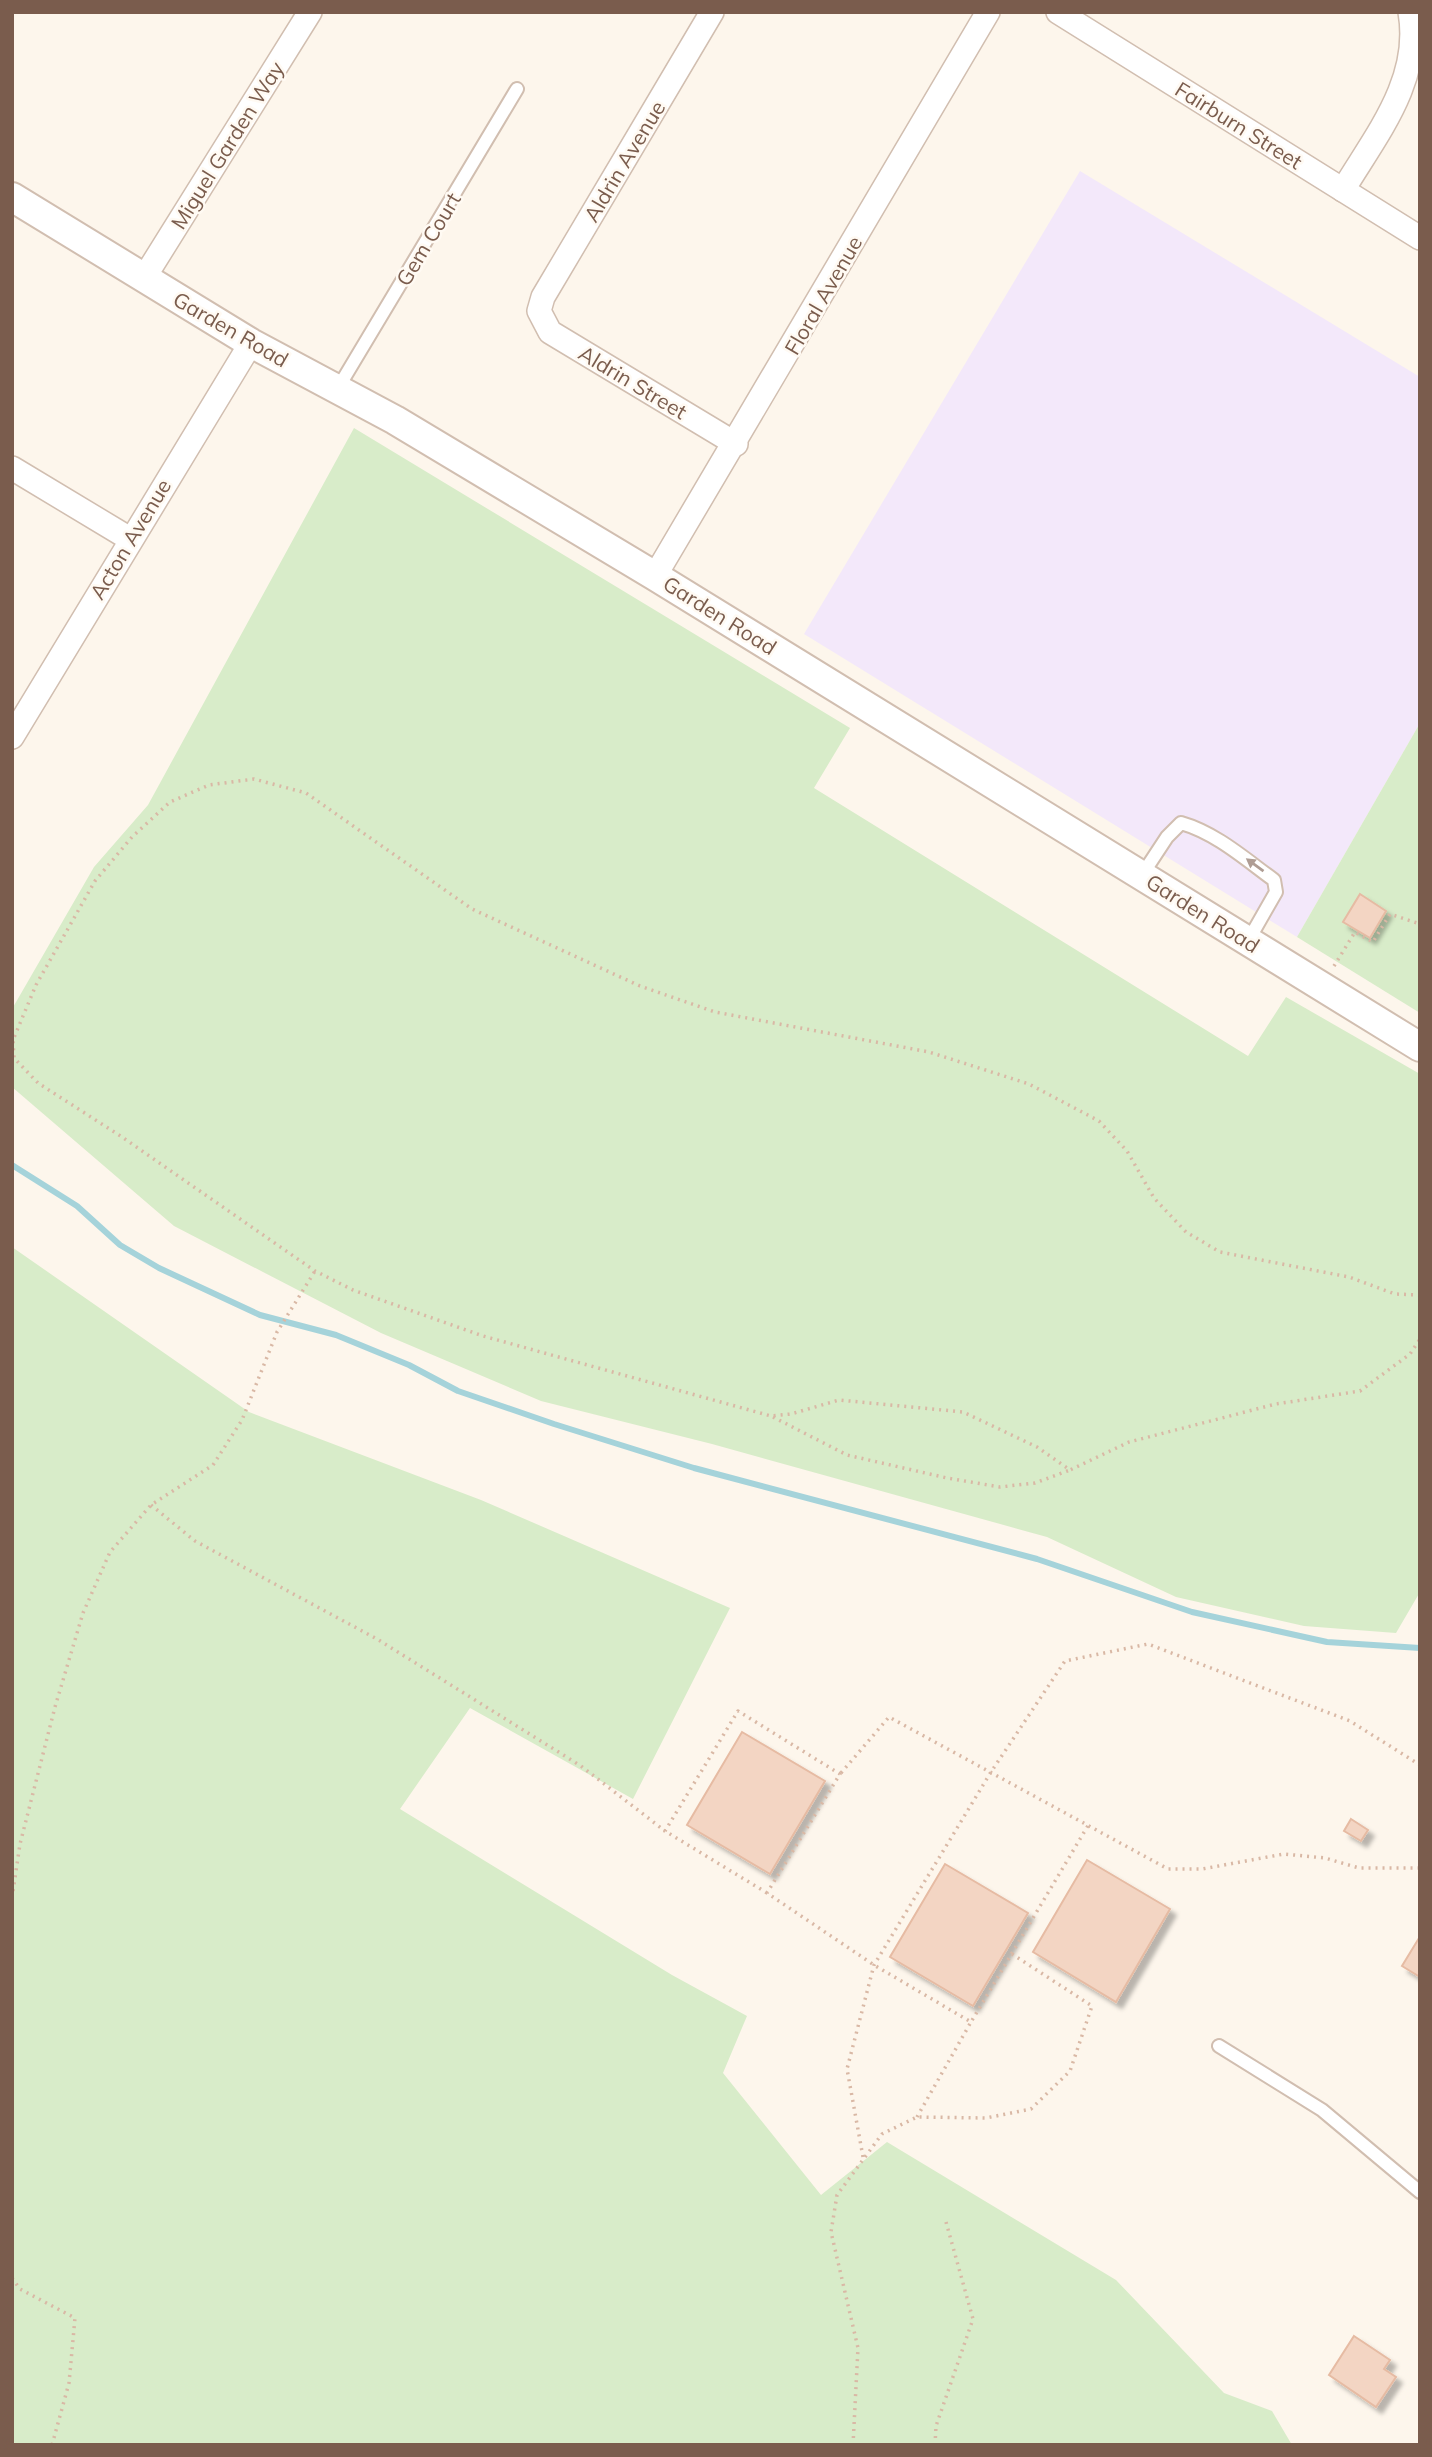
<svg xmlns="http://www.w3.org/2000/svg" width="1432" height="2457" font-family="Mulish,sans-serif">
	<style>
		.education { fill: #f3e8fa }
		.green { fill: #d8ecc9 }
		.lines { fill: none; stroke-linecap: round; stroke-linejoin: round }
		.stream { stroke: #a5d3da; stroke-width: 6 }
		.building { fill: #f3d5c3; stroke: #e6bba3; stroke-width: 2; filter: url(#shadow) }
		.service-casing { stroke: #d1beb0; stroke-width: 16 }
		.minor-casing { stroke: #d1beb0; stroke-width: 26 }
		.tertiary-casing { stroke: #d1beb0; stroke-width: 32 }
		.path { stroke: #d9b8a5; stroke-width: 3.5; stroke-dasharray: 2 5; stroke-linecap: butt }
		.service { stroke: #fff; stroke-width: 12 }
		.minor { stroke: #fff; stroke-width: 23 }
		.tertiary { stroke: #fff; stroke-width: 28 }
		.oneway { fill: #af9d94 }
		.labels { text-anchor: middle; dominant-baseline: central; stroke-width: 5; stroke-linejoin: round; paint-order: stroke }
		.street-label { font-size: 21px; fill: #7a5c4d; stroke: #fffaf3 }
	</style>
	<defs>
		<filter id="shadow"><feDropShadow dx="6" dy="6" stdDeviation="2" flood-color="#0004"/></filter>
	</defs>
	<rect width="100%" height="100%" fill="#fdf6ec"/>
	<polygon class="education" points="1080,171 1420,377 1420,723 1297,937 804,634"/>
	<g class="green">
		<polygon points="354,428 850,728 814,788 1248,1056 1286,997 1420,1074 1420,1592 1396,1633 1304,1626 1176,1597 1047,1537 712,1444 541,1401 381,1333 174,1226 12,1087 12,1009 94,867 148,805"/>
		<polygon points="1420,723 1420,1013 1297,937"/>
		<polygon points="12,1247 249,1412 481,1500 730,1608 633,1799 470,1708 400,1809 672,1975 747,2016 723,2073 821,2195 887,2142 1116,2280 1224,2393 1272,2411 1292,2445 12,2445"/>
	</g>
	<g class="lines">
		<polyline class="stream" points="12,1165 77,1206 120,1245 159,1268 260,1315 336,1335 409,1365 458,1391 554,1424 694,1468 1037,1559 1192,1612 1327,1642 1420,1648"/>
	</g>
	<g class="building">
		<polygon points="1360,894 1386,911 1370,938 1343,922"/>
		<polygon points="742,1732 825,1781 770,1874 687,1825"/>
		<polygon points="1351,1819 1368,1830 1361,1841 1344,1831"/>
		<polygon points="1087,1860 1170,1909 1116,2002 1033,1952"/>
		<polygon points="945,1864 1028,1913 973,2006 890,1957"/>
		<polygon points="1419,1938 1420,1939 1420,1977 1402,1966"/>
		<polygon points="1354,2336 1390,2360 1384,2369 1396,2377 1376,2407 1329,2375"/>
	</g>
	<g class="lines">
		<g class="service-casing">
			<g id="service">
				<polyline points="338,388 517,89"/>
				<path d="M1142 875 1167 837 1181 823C1216 833 1245 859 1274 880L1276 892 1248 941"/>
				<polyline points="1219,2046 1322,2110 1420,2192"/>
			</g>
		</g>
		<g class="minor-casing">
			<g id="minor">
				<polyline points="712,12 543,297 539,311 550,332 736,444"/>
				<polyline points="1058,12 1420,238"/>
				<path d="M1343 190C1376 135 1422 80 1410 12"/>
				<polyline points="144,278 310,12"/>
				<polyline points="12,468 130,539"/>
				<polyline points="655,576 988,12"/>
				<polyline points="12,737 251,343"/>
			</g>
		</g>
		<g class="tertiary-casing">
			<polyline id="tertiary" points="12,197 251,343 395,420 655,576 1420,1047"/>
		</g>
		<g class="path">
			<polyline points="1334,966 1355,932 1373,942 1390,914 1420,924"/>
			<polyline points="1420,1295 1395,1294 1349,1277 1220,1252 1186,1232 1154,1198 1127,1151 1099,1121 1029,1084 929,1052 715,1012 640,986 472,909 306,793 254,779 209,785 170,802 132,837 95,881 36,985 13,1040 14,1058 38,1083 122,1137 315,1271 353,1290 483,1336 771,1416 791,1414 839,1400 963,1412 1037,1447 1070,1470 1129,1442 1276,1404 1360,1391 1410,1354 1420,1339"/>
			<polyline points="773,1417 847,1455 947,1478 1000,1487 1035,1483 1070,1470"/>
			<polyline points="151,1505 195,1541 377,1639 581,1766 665,1831"/>
			<polyline points="841,1773 889,1717 1168,1869 1202,1869 1284,1854 1325,1858 1359,1868 1420,1868"/>
			<polyline points="767,1893 665,1831 738,1711 840,1774 767,1893 874,1965 971,2022 1089,1824"/>
			<polyline points="12,1898 20,1844 55,1707 83,1613 110,1552 151,1505 213,1465 242,1420 277,1332 315,1271"/>
			<polyline points="917,2117 971,2022"/>
			<polyline points="863,2157 847,2069 874,1965 991,1772 1065,1661 1148,1644 1350,1721 1420,1765"/>
			<polyline points="12,2278 20,2289 75,2318 69,2383 52,2445"/>
			<polyline points="853,2445 858,2348 831,2232 837,2195 882,2134 917,2117 986,2118 1031,2109 1070,2071 1092,2006 1012,1954"/>
			<polyline points="935,2445 936,2426 973,2319 946,2222"/>
		</g>
		<use href="#service" class="service"/>
		<use href="#minor" class="minor"/>
		<use href="#tertiary" class="tertiary"/>
	</g>
	<defs><path id="oneway-solid" d="M-6-.8H1V-3.2L6.5 0L1 3.2V.8H-6Z" transform="scale(1.75)"/></defs>
	<use class="oneway" href="#oneway-solid" transform="translate(1255 865) rotate(-144)"/>
	<g class="labels">
		<g class="street-label">
			<text transform="translate(1239 125) rotate(32)">Fairburn Street</text>
			<text transform="translate(227 145) rotate(-58)">Miguel Garden Way</text>
			<text transform="translate(624 161) rotate(-59)">Aldrin Avenue</text>
			<text transform="translate(428 239) rotate(-59)">Gem Court</text>
			<text transform="translate(823 295) rotate(-60)">Floral Avenue</text>
			<text transform="translate(231 329) rotate(30)">Garden Road</text>
			<text transform="translate(633 382) rotate(31)">Aldrin Street</text>
			<text transform="translate(130 539) rotate(-59)">Acton Avenue</text>
			<text transform="translate(720 615) rotate(32)">Garden Road</text>
			<text transform="translate(1203 913) rotate(32)">Garden Road</text>
		</g>
	</g>
	<rect width="1432" height="2457" fill="none" stroke="#7a5c4d" stroke-width="28"/>
</svg>
